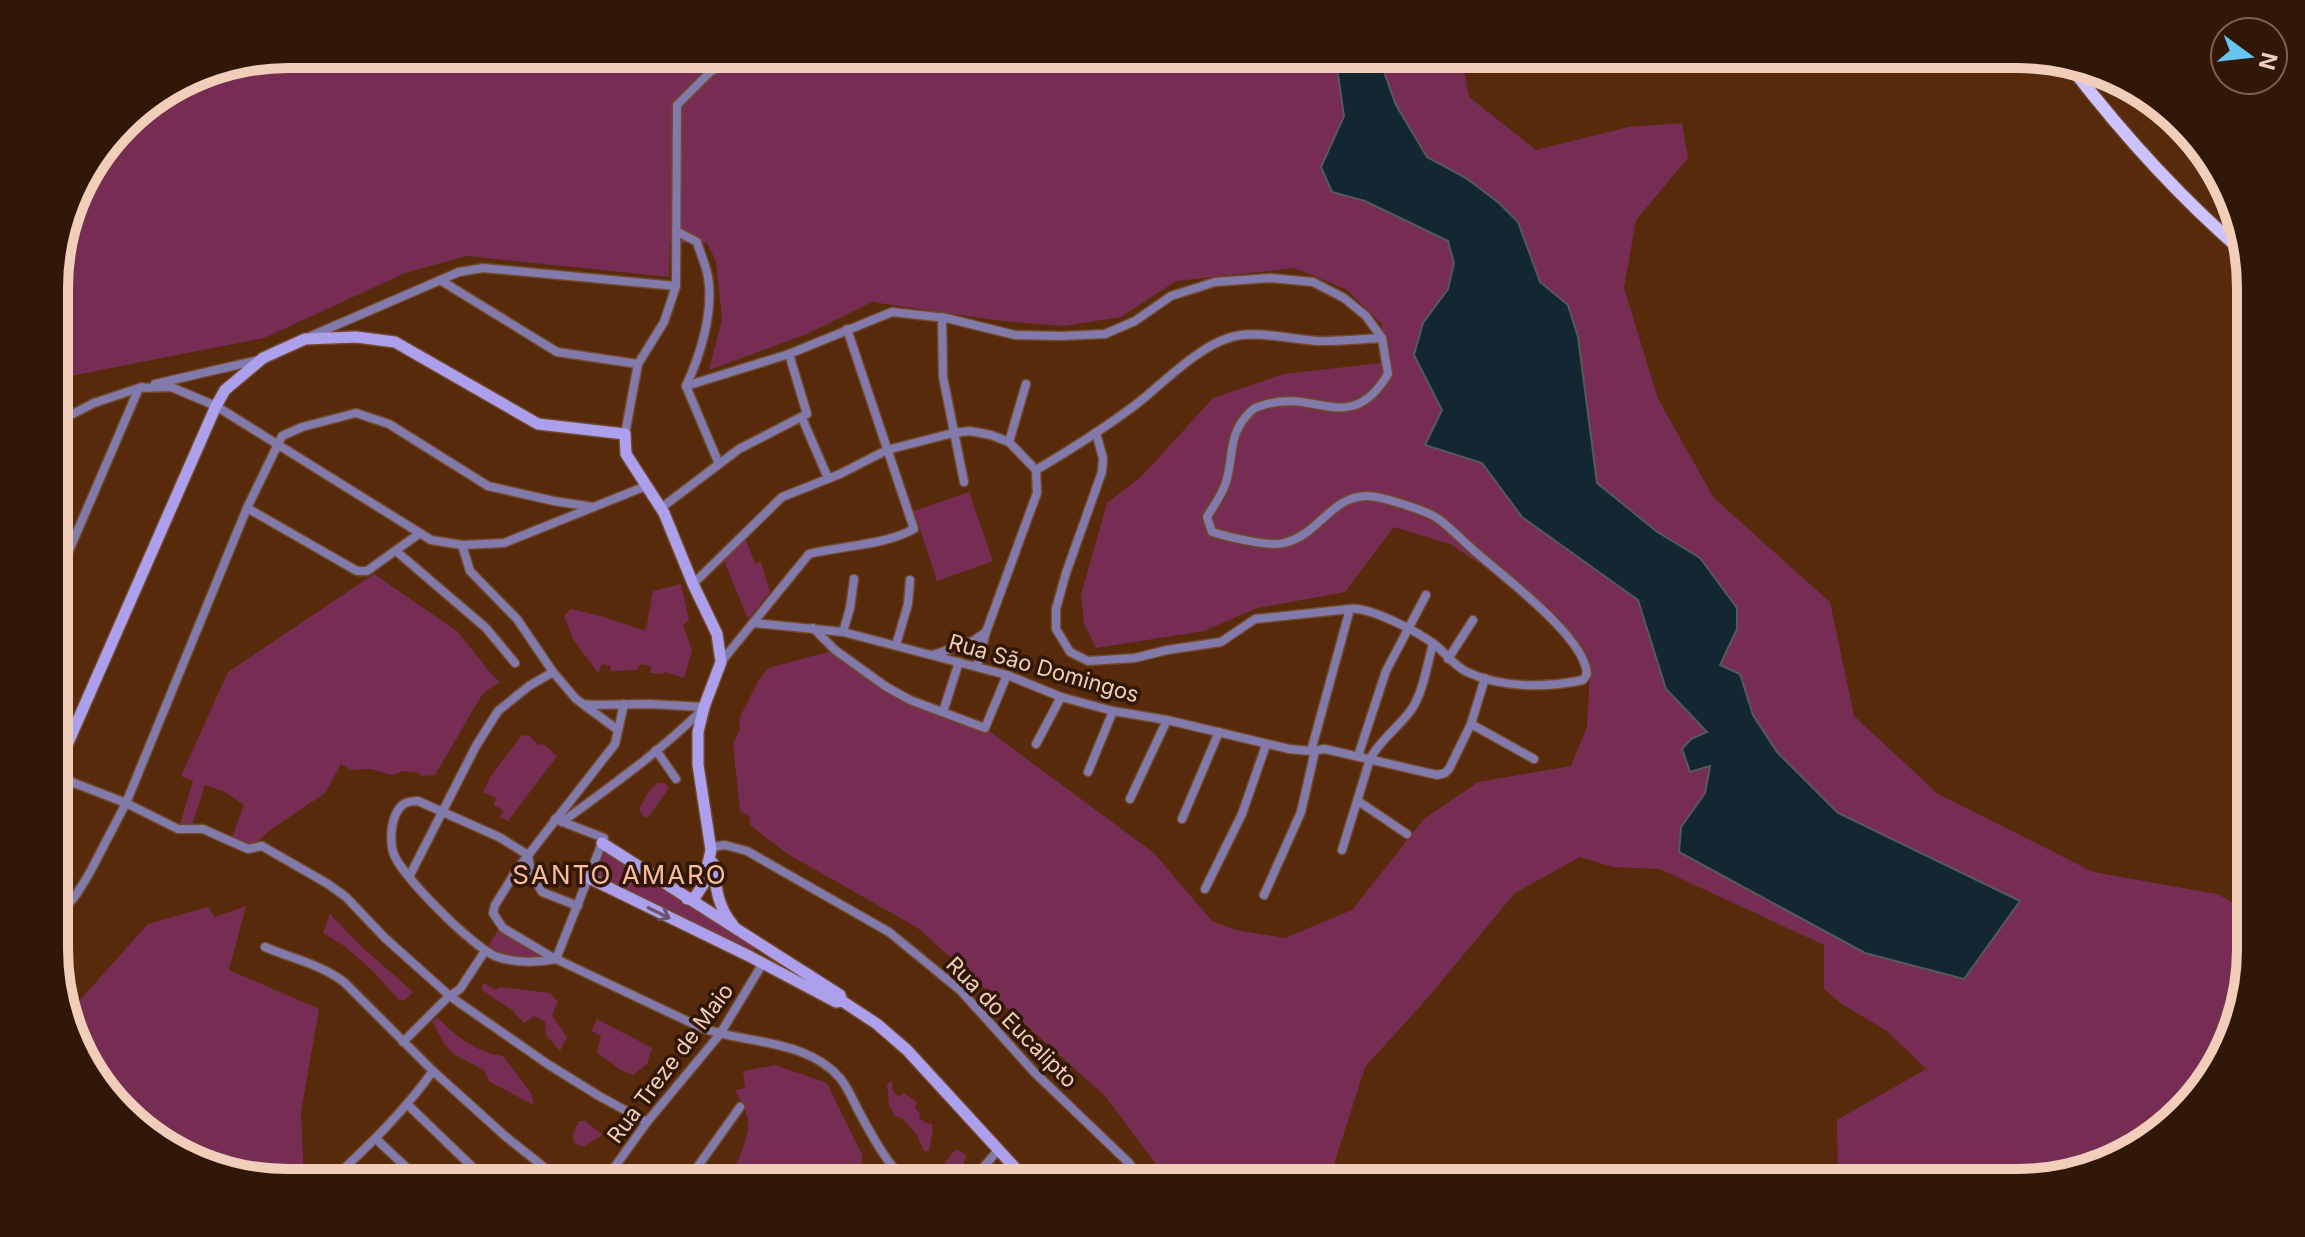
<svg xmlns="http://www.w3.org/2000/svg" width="2305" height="1237" font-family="Inter,sans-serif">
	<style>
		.green { fill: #772d53 }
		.water { fill: #122731; stroke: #55595a; stroke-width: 2 }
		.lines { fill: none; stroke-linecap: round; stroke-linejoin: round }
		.street-casing { stroke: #72482a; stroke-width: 11 }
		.secondary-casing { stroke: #72482a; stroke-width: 14 }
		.primary-casing { stroke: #72482a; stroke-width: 15 }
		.street { stroke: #827aab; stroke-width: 8 }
		.secondary { stroke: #ac9fec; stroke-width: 11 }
		.primary { stroke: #ccc3fe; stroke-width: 12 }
		.oneway { stroke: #68546e }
		.labels { text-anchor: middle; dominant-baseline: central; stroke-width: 7; stroke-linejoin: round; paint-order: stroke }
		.street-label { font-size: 22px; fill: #f1ceba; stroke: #301707 }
		.quarter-label { font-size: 26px; letter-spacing: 2px; fill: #f6be9e; stroke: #301707 }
		.rim { fill: none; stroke: #f1ceba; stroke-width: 10 }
	</style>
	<rect width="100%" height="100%" fill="#562a0b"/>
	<g class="green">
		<polygon points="288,54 1461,54 1469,97 1536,150 1629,127 1682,123 1688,158 1636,220 1624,288 1658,399 1714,498 1830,602 1854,716 1938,794 2093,872 2217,894 2241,907 2251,906 2251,949 2227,1053 2147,1144 2032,1183 1838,1183 1837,1120 1926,1069 1887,1031 1842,1004 1824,989 1824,945 1660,869 1613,867 1580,857 1515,893 1424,1002 1365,1067 1331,1174 1331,1183 1170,1183 1106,1097 918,928 786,853 750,825 749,816 740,811 733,744 740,729 739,719 758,681 768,668 835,650 885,686 985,728 1154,853 1212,921 1235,930 1285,938 1352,910 1424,819 1478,782 1571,766 1587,727 1590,670 1536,601 1450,544 1394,527 1345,592 1257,608 1204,631 1096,648 1084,623 1081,595 1107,503 1142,476 1213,398 1284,374 1380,363 1382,324 1346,289 1294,268 1176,281 1121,317 1064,326 1002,321 872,302 809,333 709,370 722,320 716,261 707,243 670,243 669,277 467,256 405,273 264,338 55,379 55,272 78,185 133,112 199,72"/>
		<polygon points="969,492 993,561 937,581 914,511"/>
		<polygon points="745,538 755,564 761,562 770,592 748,619 720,551"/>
		<polygon points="374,574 457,631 493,676 500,682 483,693 435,775 421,776 419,773 404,771 392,775 371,769 351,770 341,764 325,793 269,831 249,849 231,840 244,805 225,792 205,785 191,828 180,824 193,781 181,776 228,672"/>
		<polygon points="681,584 689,620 683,625 692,650 684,678 666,672 663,674 650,673 651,666 641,664 637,670 610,671 611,666 602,664 598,673 573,639 564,616 571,609 597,615 643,630 646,629 653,591"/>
		<polygon points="522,735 530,736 538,745 543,744 557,756 508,821 500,817 503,810 494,805 496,798 483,792 490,777"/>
		<polygon points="658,783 665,783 669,788 648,817 644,817 639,809 649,791"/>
		<polygon points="607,852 755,946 753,951 751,953 597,876 603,854"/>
		<polygon points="246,906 229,970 319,1009 301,1112 304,1183 288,1183 184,1159 94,1079 73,1023 79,1001 148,924 208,907 215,917"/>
		<polygon points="330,914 360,945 413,992 405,1000 399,1000 374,972 346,947 323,933"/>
		<path d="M498 930 504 934 547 957C527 959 506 959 488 947Z"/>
		<polygon points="483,983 496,990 501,987 550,993 558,1002 552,1015 567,1037 560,1051 546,1035 545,1022 534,1016 524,1023 512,1010 482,990"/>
		<path d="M438 1018C456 1036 477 1053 503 1056L531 1093 534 1105 490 1082 484 1070 455 1055 445 1045 432 1021Z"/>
		<polygon points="597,1019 652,1048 647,1064 633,1075 621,1070 597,1053 601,1036 591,1031"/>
		<path d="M775 1065 827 1083 862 1155V1183H727C735 1167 750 1138 748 1120 746 1110 739 1099 735 1090L745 1088 743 1071Z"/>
		<polygon points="890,1081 893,1085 892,1090 898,1096 904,1093 917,1102 915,1108 920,1113 919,1118 926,1123 932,1124 933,1130 929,1151 924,1151 917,1135 903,1119 895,1116 889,1104 887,1085"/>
		<polygon points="579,1121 585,1121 603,1135 583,1147 574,1143 573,1134"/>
		<polygon points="956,1149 966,1155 962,1170 952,1179 944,1175 945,1162"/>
	</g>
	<polygon class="water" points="1335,54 1387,54 1382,66 1396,105 1427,157 1466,178 1499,203 1518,222 1540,282 1568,305 1578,337 1597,483 1656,531 1700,558 1737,608 1737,629 1720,665 1740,674 1753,715 1777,752 1838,813 2020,901 1964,979 1865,953 1679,852 1681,827 1705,793 1710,766 1690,772 1682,749 1691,739 1707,732 1666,689 1638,600 1522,517 1482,463 1425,445 1442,410 1414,355 1423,323 1448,289 1454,263 1448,241 1365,201 1332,192 1321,167 1344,116"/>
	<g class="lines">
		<g class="street-casing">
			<g id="street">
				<path d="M676 231 697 242C700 253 706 265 708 277 714 312 700 356 686 386L789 354 892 312 946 318 1015 335 1062 336 1105 334 1135 321 1171 296 1215 282 1270 278 1313 282 1344 298 1366 316 1382 338 1388 374C1351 436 1317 390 1267 404 1261 406 1256 406 1251 411 1226 435 1235 457 1225 485 1221 496 1213 507 1207 517L1212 532C1228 537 1269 547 1284 543 1319 535 1331 496 1367 496 1380 496 1425 510 1437 518 1451 528 1464 542 1478 554 1505 578 1585 637 1587 674L1583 680C1546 688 1501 688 1467 672 1453 665 1446 653 1434 644 1418 632 1369 606 1350 609L1311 751"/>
				<polyline points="440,280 557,352 638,364"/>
				<polyline points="942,317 943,377 964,482"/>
				<polyline points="311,336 459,272 483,268 676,286"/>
				<polyline points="155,384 259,360"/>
				<polyline points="686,386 719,464"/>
				<polyline points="802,418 828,478"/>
				<polyline points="55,423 94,403 142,387"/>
				<polyline points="1096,433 1103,458 1102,472 1066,573 1056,609 1056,629 1070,652 1088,661 1135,658 1167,650 1221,642 1255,619 1350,609"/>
				<polyline points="625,434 638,364 664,322 676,286 677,105 710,72 742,54"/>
				<polyline points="1009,442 1026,384"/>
				<path d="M1036 470C1070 450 1103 429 1134 406 1164 383 1203 340 1241 335 1267 332 1294 340 1320 341 1341 341 1362 339 1382 338"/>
				<polyline points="247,508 357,571 367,571 420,533"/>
				<polyline points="661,508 739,449 807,414 789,354"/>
				<polyline points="462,545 470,571 517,619 553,672 576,699 583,704 593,705 649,704 704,707"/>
				<polyline points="396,551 486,628 515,663"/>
				<polyline points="55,583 139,388 171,387 216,406 431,540 462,545 504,543 646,486"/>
				<polyline points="693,584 782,497 840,474 887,450 953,433 970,431 991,435 1009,442 1036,470 1037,493 986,632 977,666"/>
				<polyline points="754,623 843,632 1007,675 1061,697 1113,711 1167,720 1289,749 1311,751 1325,749 1437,775 1445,773 1449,769 1471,724 1485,678"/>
				<polyline points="813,628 835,650 885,686 910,700 985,728 1007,675"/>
				<polyline points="843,632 850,608 854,579"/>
				<polyline points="896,645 908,604 910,580"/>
				<polyline points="933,655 973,641 986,632"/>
				<polyline points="1448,659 1473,620"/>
				<path d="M721 662 809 554C844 545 882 546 914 529L847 329"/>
				<polyline points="584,705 618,730"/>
				<polyline points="943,712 959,662"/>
				<polyline points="1471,724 1534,759"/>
				<polyline points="1036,744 1061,697"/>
				<polyline points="656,750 676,779"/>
				<polyline points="1358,756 1386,671 1426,595"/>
				<polyline points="1088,772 1113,711"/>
				<polyline points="56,776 126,803 178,829 203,829 248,849 262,846 328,884 346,897 385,938 451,997 549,1065 599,1096 647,1122"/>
				<polyline points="1130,799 1167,720"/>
				<polyline points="1358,801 1407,834"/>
				<path d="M555 819 604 838 556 959 702 1028C747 1044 806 1039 840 1078 848 1088 853 1100 858 1110 871 1134 887 1164 907 1183"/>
				<polyline points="1182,819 1219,732"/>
				<path d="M562 822C611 786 661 751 704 708"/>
				<polyline points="711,847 725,845 747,851 889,932 961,991 1035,1073 1129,1163 1143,1183"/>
				<path d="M1342 850 1370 759C1379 741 1399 727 1411 710 1423 693 1427 665 1433 644"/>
				<polyline points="409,877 476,746 498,711 529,686 553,672"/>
				<polyline points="1205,889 1242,814 1266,745"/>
				<polyline points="1264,895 1301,812 1315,751"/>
				<polyline points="56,919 76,895 89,874 126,803 247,508 282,436 302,427 356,413 389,424 488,486 554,501 593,507"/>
				<path d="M265 947C293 959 320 964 344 982L433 1071 505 1136 564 1183"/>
				<polyline points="555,959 503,928 493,913 495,905 518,868 615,744 624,704"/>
				<path d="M556 959C538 963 513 963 495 956 473 947 400 875 393 852 390 841 391 826 395 816 400 804 406 801 418 801L499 837 528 855 531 874 542 892 578 906"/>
				<polyline points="403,1042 447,998 460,989 485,951"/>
				<polyline points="408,1105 489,1183"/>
				<polyline points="376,1139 423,1183"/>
				<path d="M329 1183C368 1146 401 1115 433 1071"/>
				<polyline points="603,1183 647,1122 720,1034 763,963"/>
				<polyline points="686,1183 740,1107"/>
				<polyline points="970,1183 999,1149"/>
			</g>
		</g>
		<g class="secondary-casing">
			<g id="secondary">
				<polyline points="56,770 216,406 225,390 263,358 305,339 356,337 395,342 538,424 625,434 626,454 664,513 693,584 717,634 721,662 704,707 698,732 698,765 711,850 703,885 695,897 687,899"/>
				<path d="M713 863C716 887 717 906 733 925"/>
				<polyline points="589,878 749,956 836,1002 842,1001 840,995 602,843"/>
				<polyline points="842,1001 877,1024 907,1050 1029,1183"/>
			</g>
		</g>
		<g class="primary-casing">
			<path id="primary" d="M2071 67C2124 136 2182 200 2249 257"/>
		</g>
		<use href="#street" class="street"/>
		<use href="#secondary" class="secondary"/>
		<use href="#primary" class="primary"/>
	</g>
	<defs><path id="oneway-shaft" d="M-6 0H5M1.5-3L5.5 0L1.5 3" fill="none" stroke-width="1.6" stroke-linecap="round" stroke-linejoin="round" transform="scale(2)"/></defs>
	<use class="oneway" href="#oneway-shaft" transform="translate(659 913) rotate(26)"/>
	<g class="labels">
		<g class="street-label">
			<text transform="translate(1044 668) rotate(16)">Rua São Domingos</text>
			<text transform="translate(1012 1022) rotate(45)">Rua do Eucalipto</text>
			<text transform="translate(670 1063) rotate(-53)">Rua Treze de Maio</text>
		</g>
		<g class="quarter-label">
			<text x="620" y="874">SANTO AMARO</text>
		</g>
	</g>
	<path d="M0 0H2305V1237H0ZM288 68H2017A220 220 0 0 1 2237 288V949A220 220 0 0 1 2017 1169H288A220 220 0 0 1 68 949V288A220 220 0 0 1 288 68Z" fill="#301707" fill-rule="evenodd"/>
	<path class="rim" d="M288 68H2017A220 220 0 0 1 2237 288V949A220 220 0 0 1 2017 1169H288A220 220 0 0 1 68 949V288A220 220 0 0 1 288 68Z"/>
	<g transform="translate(2249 56) rotate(105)"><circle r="38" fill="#301707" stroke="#7d604f" stroke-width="2"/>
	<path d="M0-6L14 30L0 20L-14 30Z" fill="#68c4f0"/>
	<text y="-12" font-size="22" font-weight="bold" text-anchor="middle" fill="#f1ceba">N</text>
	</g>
</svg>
